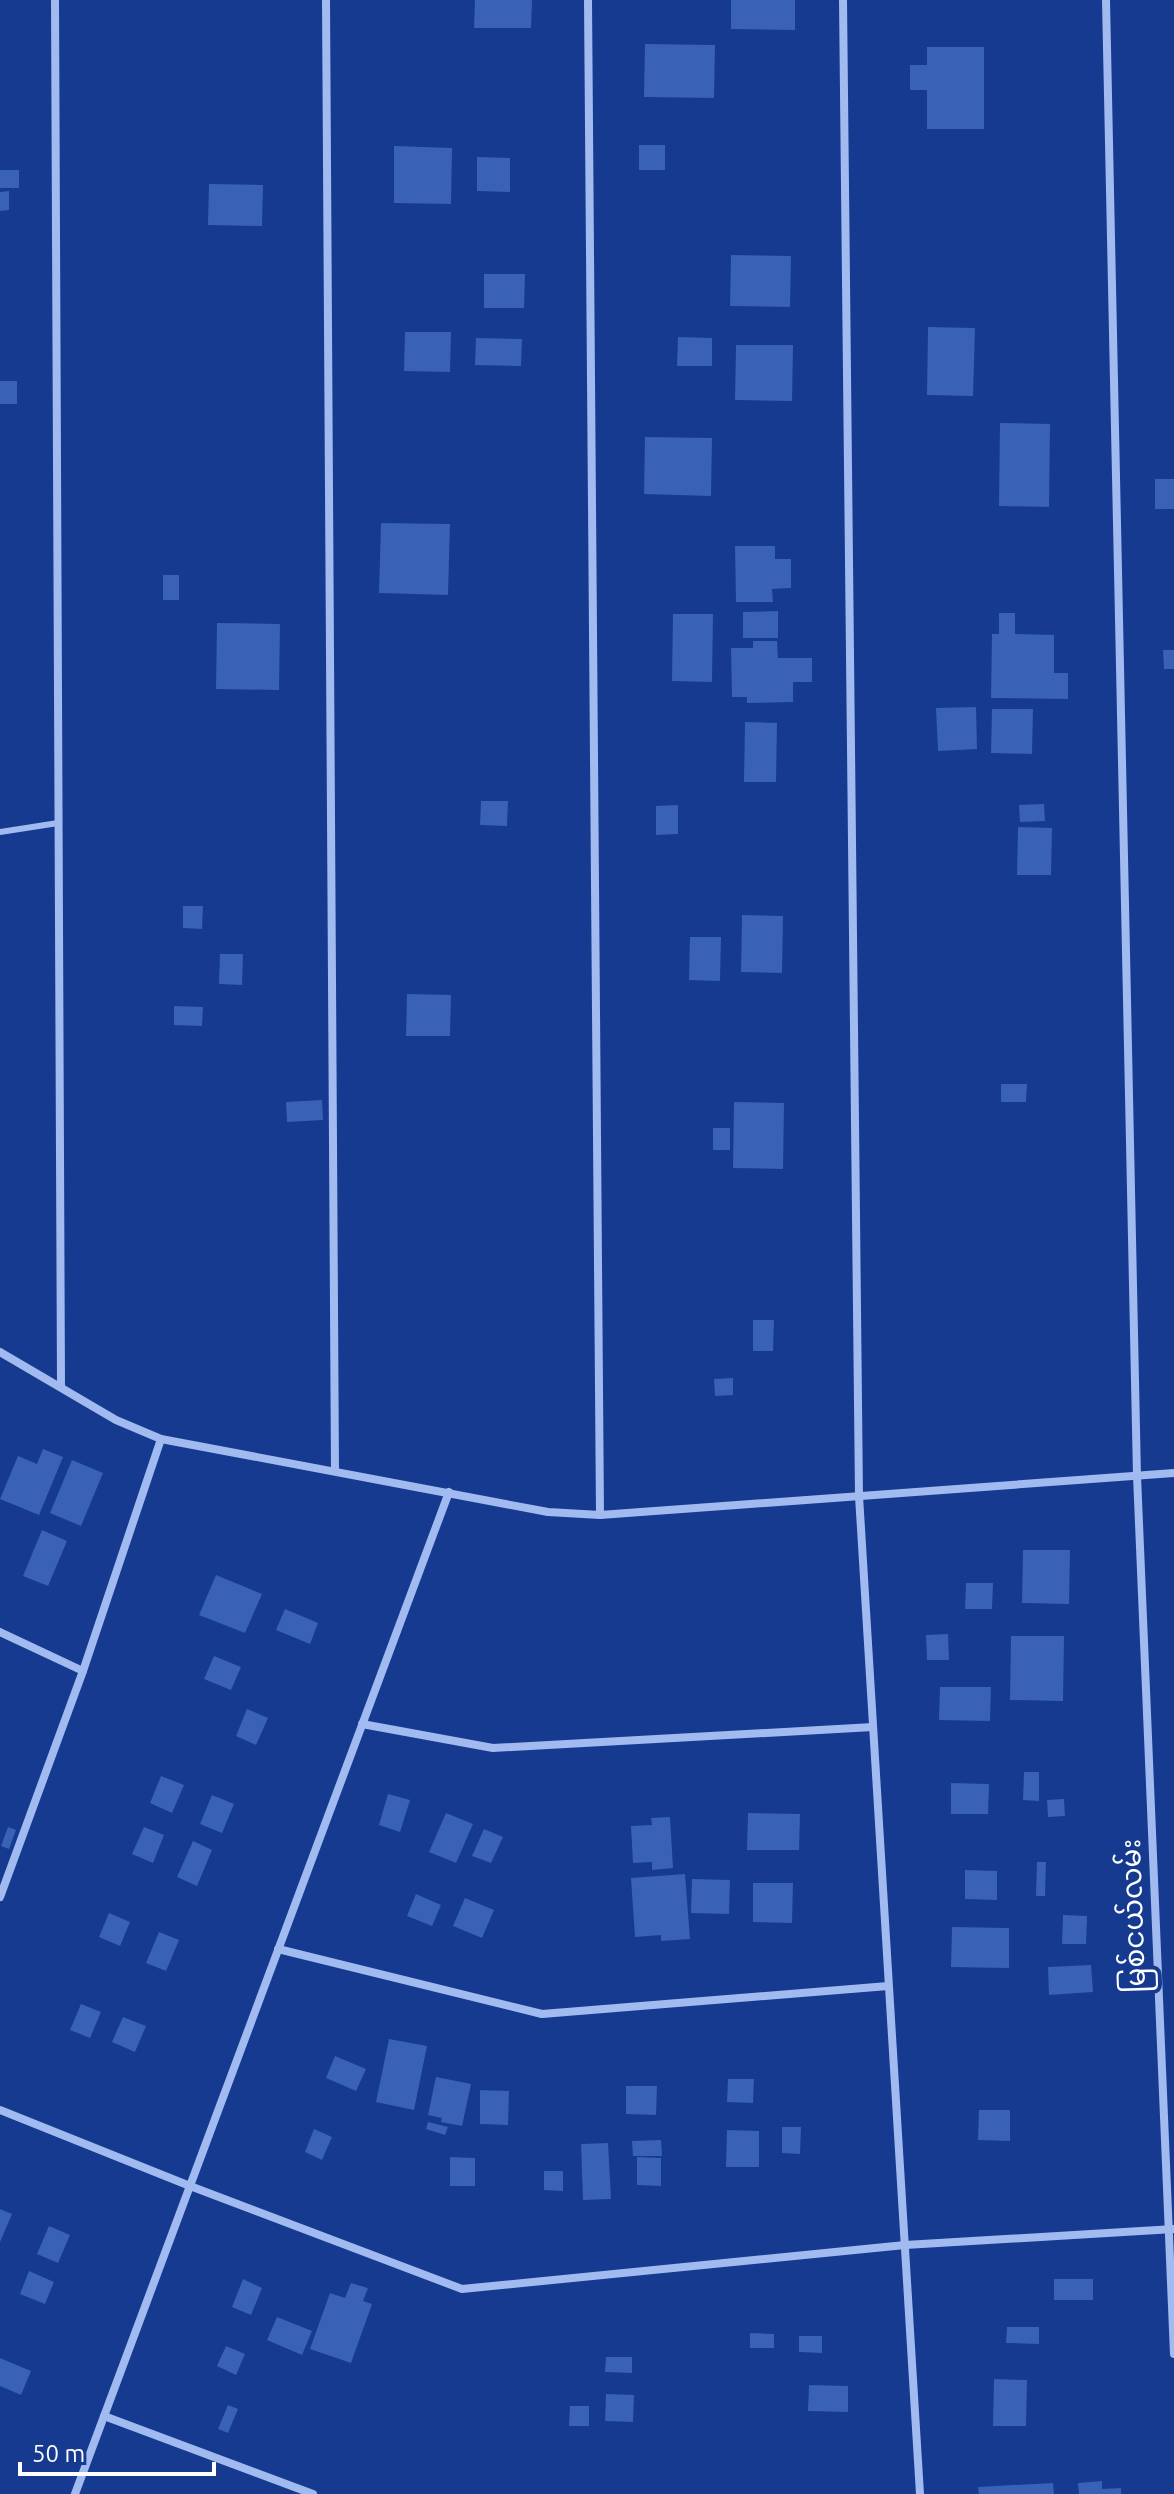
<svg xmlns="http://www.w3.org/2000/svg" width="1174" height="2494" font-family="Ubuntu,'Noto Sans Myanmar',sans-serif">
	<style>
		.building { fill: #3961b6 }
		.lines { fill: none; stroke-linecap: round; stroke-linejoin: round }
		.lane { stroke: #a1baf0; stroke-width: 6 }
		.street { stroke: #a1baf0; stroke-width: 8 }
		.labels { text-anchor: middle; dominant-baseline: central; stroke-width: 8; stroke-linejoin: round; paint-order: stroke }
		.street-label { font-size: 28px; fill: #fff; stroke: #153a8f }
	</style>
	<rect width="100%" height="100%" fill="#153a8f"/>
	<g class="building">
		<polygon points="475,0 532,0 531,28 474,28"/>
		<polygon points="731,0 795,0 795,30 731,29"/>
		<polygon points="645,44 715,45 714,98 644,97"/>
		<polygon points="927,47 984,47 984,129 927,129 927,90 910,90 910,65 927,65"/>
		<rect x="639" y="145" width="26" height="25"/>
		<polygon points="394,146 452,148 451,204 394,203"/>
		<polygon points="477,157 510,158 510,192 477,191"/>
		<rect x="0" y="170" width="19" height="18"/>
		<polygon points="209,184 263,185 262,226 208,225"/>
		<polygon points="9,191 9,210 0,211 0,192"/>
		<polygon points="731,255 791,256 790,307 730,306"/>
		<polygon points="484,274 525,274 524,308 484,308"/>
		<polygon points="928,327 975,328 973,396 927,395"/>
		<polygon points="405,332 451,332 450,372 404,371"/>
		<polygon points="678,337 712,338 712,366 677,366"/>
		<polygon points="476,338 522,339 521,366 475,365"/>
		<polygon points="736,345 793,345 792,401 735,400"/>
		<rect x="0" y="381" width="17" height="23"/>
		<polygon points="1000,423 1050,424 1049,507 999,506"/>
		<polygon points="645,437 712,438 711,496 644,494"/>
		<rect x="1155" y="479" width="19" height="30"/>
		<polygon points="381,523 450,524 448,595 379,593"/>
		<polygon points="735,546 775,546 775,559 791,559 791,588 772,589 773,602 736,602"/>
		<rect x="163" y="575" width="16" height="25"/>
		<polygon points="778,611 778,638 743,638 743,612"/>
		<polygon points="999,613 1015,613 1015,634 1054,635 1054,673 1068,673 1068,699 991,698 992,634 999,634"/>
		<polygon points="673,614 713,614 712,682 672,681"/>
		<polygon points="217,623 280,624 279,690 216,689"/>
		<polygon points="753,641 777,641 778,658 812,658 812,682 793,682 793,702 747,703 747,697 732,697 731,648 753,648"/>
		<polygon points="1163,650 1174,650 1174,669 1164,669"/>
		<polygon points="976,707 977,749 938,751 936,708"/>
		<polygon points="992,709 1033,709 1032,754 991,753"/>
		<polygon points="745,722 777,723 776,782 744,782"/>
		<polygon points="481,801 508,801 507,826 480,825"/>
		<polygon points="1044,804 1045,821 1020,822 1019,805"/>
		<polygon points="678,805 678,834 656,835 656,806"/>
		<polygon points="1018,827 1052,828 1051,875 1017,875"/>
		<polygon points="183,906 203,906 202,929 183,928"/>
		<polygon points="742,915 783,916 782,973 741,972"/>
		<polygon points="690,937 721,937 720,981 689,980"/>
		<polygon points="220,954 243,954 242,985 219,984"/>
		<polygon points="407,994 451,995 450,1036 406,1036"/>
		<polygon points="174,1006 203,1007 202,1026 174,1025"/>
		<polygon points="1001,1084 1027,1084 1026,1102 1001,1102"/>
		<polygon points="322,1100 323,1120 287,1122 286,1102"/>
		<polygon points="734,1102 784,1103 783,1169 733,1168"/>
		<rect x="713" y="1128" width="17" height="22"/>
		<polygon points="753,1320 774,1320 773,1351 753,1351"/>
		<polygon points="733,1378 733,1395 715,1396 714,1379"/>
		<polygon points="43,1449 63,1457 39,1515 0,1499 18,1456 37,1464"/>
		<polygon points="72,1460 103,1473 81,1526 50,1513"/>
		<polygon points="42,1530 67,1541 48,1586 23,1576"/>
		<polygon points="1023,1550 1070,1550 1069,1604 1022,1603"/>
		<polygon points="216,1575 262,1594 245,1633 199,1615"/>
		<polygon points="966,1583 993,1583 992,1609 965,1609"/>
		<polygon points="285,1609 318,1623 310,1644 276,1630"/>
		<polygon points="948,1634 949,1660 927,1660 926,1635"/>
		<polygon points="1011,1636 1064,1636 1063,1701 1010,1700"/>
		<polygon points="214,1656 241,1667 231,1690 204,1679"/>
		<polygon points="940,1687 991,1687 990,1721 939,1720"/>
		<polygon points="247,1709 268,1718 256,1745 236,1736"/>
		<polygon points="1024,1772 1039,1772 1039,1801 1023,1800"/>
		<polygon points="161,1776 184,1785 172,1813 150,1803"/>
		<polygon points="951,1783 989,1784 988,1814 951,1814"/>
		<polygon points="388,1794 410,1800 400,1832 379,1825"/>
		<polygon points="212,1795 234,1804 222,1833 200,1824"/>
		<polygon points="1064,1799 1065,1816 1048,1817 1047,1800"/>
		<polygon points="446,1813 473,1824 456,1863 429,1852"/>
		<polygon points="748,1813 800,1814 799,1850 747,1850"/>
		<polygon points="670,1817 673,1868 652,1870 652,1862 633,1863 631,1826 652,1825 651,1818"/>
		<polygon points="8,1827 16,1830 9,1849 1,1846"/>
		<polygon points="144,1827 164,1835 153,1863 132,1854"/>
		<polygon points="484,1829 503,1837 491,1863 472,1856"/>
		<polygon points="193,1841 212,1850 197,1886 177,1877"/>
		<polygon points="1037,1862 1046,1862 1045,1896 1036,1896"/>
		<polygon points="965,1870 997,1871 997,1900 965,1899"/>
		<polygon points="685,1874 690,1939 661,1941 661,1935 635,1937 631,1878"/>
		<polygon points="692,1879 730,1880 729,1914 691,1913"/>
		<polygon points="753,1883 793,1883 792,1923 753,1922"/>
		<polygon points="416,1894 441,1905 432,1926 407,1916"/>
		<polygon points="465,1898 494,1910 482,1938 453,1926"/>
		<polygon points="109,1913 130,1922 120,1946 99,1937"/>
		<polygon points="1063,1915 1087,1916 1086,1944 1062,1944"/>
		<polygon points="952,1927 1009,1928 1009,1968 951,1967"/>
		<polygon points="159,1932 179,1940 166,1971 146,1963"/>
		<polygon points="1091,1965 1093,1992 1049,1995 1048,1967"/>
		<polygon points="81,2004 101,2012 90,2038 70,2030"/>
		<polygon points="123,2017 146,2026 135,2052 112,2042"/>
		<polygon points="389,2039 427,2046 414,2110 376,2102"/>
		<polygon points="335,2056 366,2069 356,2091 326,2078"/>
		<polygon points="436,2077 471,2084 462,2126 441,2122 442,2118 428,2115"/>
		<polygon points="728,2079 754,2079 753,2103 727,2102"/>
		<polygon points="626,2086 657,2086 656,2115 626,2114"/>
		<polygon points="480,2090 509,2091 508,2125 480,2124"/>
		<polygon points="979,2110 1010,2110 1010,2141 978,2140"/>
		<polygon points="428,2122 448,2127 445,2135 426,2129"/>
		<polygon points="782,2127 801,2127 800,2154 782,2153"/>
		<polygon points="314,2129 332,2137 322,2160 305,2152"/>
		<polygon points="727,2130 759,2131 759,2167 726,2167"/>
		<polygon points="661,2140 662,2156 633,2156 632,2141"/>
		<polygon points="608,2143 611,2199 583,2200 581,2144"/>
		<polygon points="450,2157 475,2158 475,2186 450,2186"/>
		<polygon points="637,2157 661,2158 661,2186 637,2185"/>
		<polygon points="544,2171 563,2171 563,2191 544,2190"/>
		<polygon points="0,2209 12,2214 0,2242"/>
		<polygon points="49,2226 70,2235 58,2263 37,2254"/>
		<polygon points="29,2271 54,2282 45,2304 20,2294"/>
		<polygon points="243,2279 262,2288 251,2315 232,2307"/>
		<rect x="1054" y="2279" width="39" height="21"/>
		<polygon points="351,2283 368,2288 363,2301 372,2304 351,2363 310,2349 330,2293 345,2298"/>
		<polygon points="277,2317 312,2331 302,2355 267,2340"/>
		<polygon points="1007,2327 1039,2327 1039,2344 1006,2343"/>
		<polygon points="750,2333 774,2334 774,2348 750,2348"/>
		<polygon points="799,2336 822,2336 822,2353 799,2352"/>
		<polygon points="226,2346 245,2354 236,2375 217,2366"/>
		<polygon points="606,2357 632,2357 632,2373 605,2372"/>
		<polygon points="0,2358 31,2371 21,2395 0,2386"/>
		<polygon points="994,2379 1027,2380 1026,2426 993,2426"/>
		<polygon points="809,2385 848,2386 848,2412 808,2411"/>
		<polygon points="606,2394 634,2395 633,2422 605,2421"/>
		<polygon points="228,2405 238,2409 228,2433 218,2429"/>
		<polygon points="570,2406 589,2406 589,2426 569,2426"/>
		<polygon points="1102,2481 1102,2489 1121,2488 1121,2494 1079,2494 1078,2483"/>
		<polygon points="1053,2483 1054,2494 979,2494 978,2487"/>
	</g>
	<g class="lines">
		<polyline class="lane" points="0,832 58,823"/>
		<g class="street">
			<polyline points="55,0 61,1386"/>
			<polyline points="326,0 335,1471"/>
			<polyline points="588,0 600,1515"/>
			<polyline points="843,0 859,1496 920,2494"/>
			<polyline points="1106,0 1137,1476 1174,2354"/>
			<polyline points="0,1352 116,1420 161,1439 548,1512 600,1515 1174,1473"/>
			<polyline points="0,1632 83,1671"/>
			<polyline points="362,1724 493,1748 873,1727"/>
			<polyline points="0,1897 83,1671 161,1439"/>
			<polyline points="278,1949 542,2014 888,1986"/>
			<polyline points="0,2110 190,2186 462,2289 905,2245 1174,2229"/>
			<polyline points="104,2416 313,2494"/>
			<polyline points="75,2494 449,1492"/>
		</g>
	</g>
	<g class="labels">
		<g class="street-label">
			<text transform="translate(1132 1916) rotate(-92)">မြစ်ငယ်လမ်း</text>
		</g>
	</g>
	<path d="M20 2462v12h194v-12" fill="none" stroke="#ffffff" stroke-width="4"/>
	<text x="32" y="2462" font-size="24" fill="#ffffff" stroke="#153a8f" stroke-width="6" paint-order="stroke">50 m</text>
</svg>
